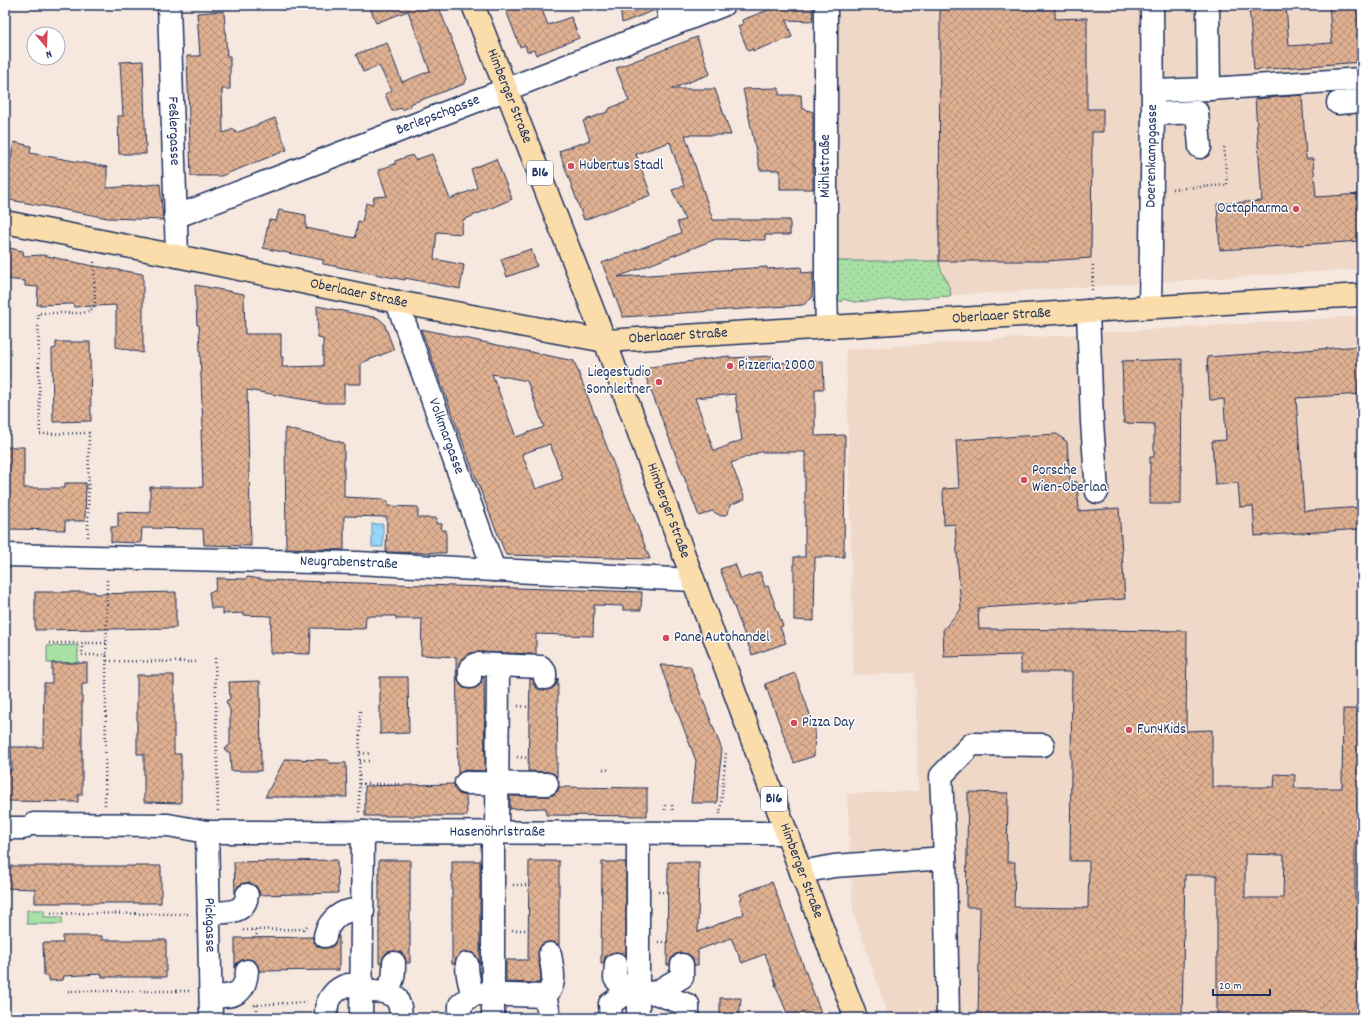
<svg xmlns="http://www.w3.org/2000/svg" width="1367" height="1023" font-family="Dekko,sans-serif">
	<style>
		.built { fill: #efd8c7 }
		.grass { fill: url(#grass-dots); stroke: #628881 }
		.park { fill: #a9e0a4; stroke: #628881 }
		.water { fill: url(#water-waves); stroke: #6794bc }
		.building { fill: url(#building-cross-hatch); stroke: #1b2f5e; fill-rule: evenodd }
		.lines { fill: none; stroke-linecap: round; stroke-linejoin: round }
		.minor-casing { stroke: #1b2f5e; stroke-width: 25 }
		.major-casing { stroke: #1b2f5e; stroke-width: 25 }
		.path { stroke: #1b2f5e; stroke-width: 2.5; stroke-dasharray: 1 3; stroke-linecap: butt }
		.minor { stroke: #fff; stroke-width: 22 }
		.major { stroke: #faddab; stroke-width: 22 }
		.poi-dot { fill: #d1495b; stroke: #fff; stroke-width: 1.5 }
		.labels { text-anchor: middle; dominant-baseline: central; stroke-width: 3; stroke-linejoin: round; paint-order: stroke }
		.shield { fill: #fff; stroke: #5f6d8e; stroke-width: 1 }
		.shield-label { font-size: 14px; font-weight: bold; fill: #1b2f5e }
		.street-label { font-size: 15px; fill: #1b2f5e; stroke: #fff }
		.poi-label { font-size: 15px; fill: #1b2f5e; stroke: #fff; text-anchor: start }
	</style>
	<defs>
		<pattern id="grass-dots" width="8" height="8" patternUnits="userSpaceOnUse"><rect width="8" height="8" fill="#a9e0a4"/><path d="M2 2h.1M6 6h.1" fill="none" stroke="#91c090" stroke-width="1.8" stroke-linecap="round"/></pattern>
		<pattern id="water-waves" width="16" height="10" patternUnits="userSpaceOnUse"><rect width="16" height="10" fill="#99d7fa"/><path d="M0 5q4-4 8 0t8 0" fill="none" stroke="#83b9d9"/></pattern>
		<pattern id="building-cross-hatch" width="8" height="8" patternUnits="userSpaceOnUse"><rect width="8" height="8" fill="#e0b191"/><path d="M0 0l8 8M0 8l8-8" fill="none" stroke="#b5907a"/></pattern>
	</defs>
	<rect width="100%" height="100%" fill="#f6e8de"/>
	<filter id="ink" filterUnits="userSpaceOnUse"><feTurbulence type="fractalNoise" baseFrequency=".025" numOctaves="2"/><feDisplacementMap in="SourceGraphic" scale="8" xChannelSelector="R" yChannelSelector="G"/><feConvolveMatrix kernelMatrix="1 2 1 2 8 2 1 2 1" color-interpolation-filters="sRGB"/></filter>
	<g filter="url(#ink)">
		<g class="built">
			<polygon points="837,5 1362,5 1362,269 939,296 939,262 837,261"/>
			<polygon points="1362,316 1362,1018 889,1018 853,911 847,794 918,791 915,673 854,675 846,349"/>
		</g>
		<path class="grass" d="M834 261H939C941 276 950 282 951 296L854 302 843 299 841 302 837 297Z"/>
		<g class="park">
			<polygon points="78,645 78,663 47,663 47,646"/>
			<polygon points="27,910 44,910 44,917 62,917 62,924 27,924"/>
		</g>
		<rect class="water" x="372" y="524" width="11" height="23"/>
		<g class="building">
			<polygon points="369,5 438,5 467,79 464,84 410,104 411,106 402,110 401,108 392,111 385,94 392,91 379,66 363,72 356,54 387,43 402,82 430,71 408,11 376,23"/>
			<polygon points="504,5 540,5 548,25 571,17 579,38 536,55 534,50 527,52 525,45 520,47"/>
			<polygon points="620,5 655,5 655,10 622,23"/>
			<polygon points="781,5 812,5 813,21 786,20 792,37 753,51 753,49 748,51 738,26 743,24 742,20"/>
			<polygon points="940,5 1046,5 1046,7 1055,7 1055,19 1087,18 1087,109 1103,109 1103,132 1092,132 1091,258 1046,261 939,261"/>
			<polygon points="1249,5 1286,5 1289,46 1332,43 1329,5 1362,5 1362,62 1254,70"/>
			<polygon points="224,11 227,56 230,56 230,89 222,89 223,133 234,129 236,133 275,118 287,150 221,176 191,176 187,56 200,56 197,13"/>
			<polygon points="697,37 710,74 671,89 715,89 731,135 685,135 713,220 790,220 790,235 765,235 765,240 716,239 618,277 767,267 767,269 801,267 802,273 813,272 812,298 803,305 623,317 602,263 681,233 677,222 685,220 672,190 684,186 670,142 636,154 651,195 584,220 559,151 590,140 583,121 607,112 610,108 629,101 616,68"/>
			<polygon points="143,61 146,154 119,154 118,116 123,116 120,62"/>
			<polygon points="779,88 779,95 801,95 802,108 813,112 813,189 780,189 780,170 760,170 743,89"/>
			<polygon points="1302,95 1306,159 1313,159 1316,197 1362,194 1362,241 1220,250 1217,204 1262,201 1255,99"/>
			<polygon points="14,142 31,146 30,153 107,167 107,188 160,184 163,220 108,218 5,199 5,173 8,173"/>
			<polygon points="432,154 450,199 477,188 471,169 496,159 512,199 463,220 461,234 437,232 434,259 464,265 460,289 405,278 405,280 323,264 323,260 263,248 269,220 276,221 279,210 306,215 306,228 355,238 358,221 362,222 366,203 372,205 374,197 387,196 378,170 395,164 395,161 412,155 415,160"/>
			<polygon points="5,247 23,251 24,256 43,255 88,265 143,274 143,353 116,347 116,305 74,307 73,304 37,305 38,287 25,286 25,281 5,279"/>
			<polygon points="531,249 537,266 507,277 501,259"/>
			<polygon points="195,285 244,294 245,334 281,334 281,357 283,357 282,367 323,366 323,339 318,338 317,306 378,318 384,323 394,350 361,363 361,384 344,384 344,403 325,403 247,390 251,546 204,545 203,529 142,528 141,543 111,542 111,527 118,527 118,512 150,513 150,487 203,487 201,430 203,430 199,325 197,325"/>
			<path d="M421 329 574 361 650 559 506 555 478 484ZM492 374 527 381 544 427 516 437ZM550 444 563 479 536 489 522 454Z"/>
			<polygon points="56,342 90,342 91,421 53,422 52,349 56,348"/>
			<polygon points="1362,346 1362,394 1296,398 1304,511 1362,507 1362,529 1255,536 1253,506 1240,507 1238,483 1215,485 1212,441 1226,440 1224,399 1210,400 1207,357"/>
			<path d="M729 356V358L773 356V363L823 361 824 389H815V436L845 435 844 557H815L814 621 794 620V557H805V452H760L731 463 745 499 730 505 728 514 721 516 712 511 699 516 645 375 650 367ZM735 394 742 440 714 451 695 398Z"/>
			<polygon points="1182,359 1181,504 1150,504 1150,457 1154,457 1154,424 1124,423 1122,361"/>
			<polygon points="285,428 344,443 344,497 384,499 384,501 388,501 388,506 418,507 418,518 437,518 436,523 442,524 441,530 446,530 446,553 386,552 387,517 344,516 344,550 286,548"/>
			<path d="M1057 434 1067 442 1070 481 1077 482 1079 511 1119 508 1125 599 978 608 979 629 1187 631 1186 731 1212 730V787H1274L1275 774 1295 775 1294 788H1342L1343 709H1362V842H1355V898H1362V1018H1217V875H1185L1182 1018H978L980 907H966L968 792 1008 793 1007 862H1015L1014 907 1088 908 1089 861H1070L1072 672H1021V655L944 657 943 630 961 609 955 524 944 525 943 489 959 488 956 440ZM1245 854 1284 855 1283 898H1245Z"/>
			<polygon points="5,447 24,447 24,488 65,488 65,483 86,483 85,521 65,521 65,530 5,529"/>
			<polygon points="735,564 741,579 760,572 765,587 768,586 783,626 780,627 786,643 752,655 720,569"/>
			<polygon points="248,577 266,580 642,592 641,610 623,610 623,606 594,605 593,636 536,634 536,654 477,652 468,654 462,659 459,664 458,677 459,683 463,688 470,689 476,688 481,684 482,677 484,677 485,771 466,770 458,774 456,657 421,655 422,619 396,619 396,616 366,616 365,629 311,628 310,654 270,653 271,616 242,615 243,613 223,614 223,608 211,608 209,592 215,591 217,578 245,579"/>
			<polygon points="35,592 95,592 95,594 176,592 176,628 35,630"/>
			<polygon points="52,663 87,663 87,684 82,684 82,795 78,795 78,802 5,801 5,770 12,770 11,747 43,747 44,683 52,683"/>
			<polygon points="660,665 690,666 722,750 718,782 717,803 691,803 696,761"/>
			<polygon points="795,673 815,728 814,756 794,763 765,684"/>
			<polygon points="137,675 174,675 174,754 181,754 181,803 144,802 144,754 137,754"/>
			<polygon points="380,677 408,677 409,733 380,734"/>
			<polygon points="558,678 557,764 557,777 553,773 548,772 528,771 530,679 533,679 534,685 538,689 545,690 552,689 556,685"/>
			<polygon points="260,681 261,771 231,771 230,753 224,750 230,744 230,710 226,701 230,699 229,682"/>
			<polygon points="285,759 328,760 329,763 346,763 347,797 265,797"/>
			<polygon points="454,784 455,789 459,794 466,796 467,816 365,816 365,786"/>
			<polygon points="559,787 647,788 647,816 546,815 546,808 510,809 510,796 547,796 553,795 558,791"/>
			<polygon points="337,860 338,893 259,895 259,891 256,886 250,883 243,883 238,886 235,893 234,862"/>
			<polygon points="379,860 410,860 410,963 406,963 405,957 401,952 394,951 387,952 383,957 382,963 379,963"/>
			<polygon points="452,861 480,861 480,964 477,957 473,953 467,952 460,954 456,958 455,964 452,964"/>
			<polygon points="529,861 559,861 559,945 554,942 548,942 542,944 539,949 538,956 541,976 539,983 506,982 506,960 528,960"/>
			<polygon points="602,862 626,862 626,956 623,953 617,952 611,953 605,957 603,964 601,964"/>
			<polygon points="668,862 699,862 698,932 744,914 739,900 742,899 740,894 772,882 823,1018 789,1018 775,984 776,984 765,954 742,963 731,938 698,950 698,965 694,965 693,958 688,954 682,953 675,954 671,959 670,965 667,965"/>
			<polygon points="5,866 161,866 161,903 35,903 35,889 5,888"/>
			<polygon points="63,936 102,936 102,940 166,940 166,977 102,977 102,974 64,976 63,980 49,981 49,976 44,976 43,943 63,943"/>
			<polygon points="338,936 339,936 339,970 259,971 258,966 255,961 248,959 242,960 237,963 235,968 235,938 313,937 313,940 316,945 321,948 328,948 334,945"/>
			<polygon points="720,998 741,998 739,1018 720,1018"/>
		</g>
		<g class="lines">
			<g class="minor-casing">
				<g id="minor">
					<path id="s1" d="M169 5 177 256"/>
					<polyline points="667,5 671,25"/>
					<polyline points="826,5 826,287 827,327"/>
					<polyline points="1209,89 1362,79"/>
					<polyline points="1153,91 1209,89 1208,5"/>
					<polyline points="1338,103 1362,101"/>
					<polyline points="1153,114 1197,112 1200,147"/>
					<path id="s2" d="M175 217 528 81 723 5"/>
					<path id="s3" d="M397 302 494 570"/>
					<path id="s4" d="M1150 307 1153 114 1152 5"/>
					<polyline points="1088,311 1092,422 1097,492"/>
					<path id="s5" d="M5 555 357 563 693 580"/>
					<polyline points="498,665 541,667 545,672 545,678"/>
					<polyline points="470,677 470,669 476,664 498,665 497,833"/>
					<polyline points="466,783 547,784"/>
					<path id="s6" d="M34 824 168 825 207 832 787 833"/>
					<polyline points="5,828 23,828"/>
					<path id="s7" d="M207 832 211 1018"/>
					<polyline points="493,833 493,1018"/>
					<polyline points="945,858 941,776 972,744 1043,745"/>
					<polyline points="801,872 834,866 945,858 948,1018"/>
					<path d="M209 913C224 912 245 915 247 895"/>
					<path d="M325 936C327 925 337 913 349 911 353 910 358 911 363 911"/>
					<path d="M467 964C467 975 469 984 473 994"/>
					<polyline points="616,964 615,978 627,992"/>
					<polyline points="362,990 384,992 396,997 400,1007 401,1017"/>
					<path d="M384 992C394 981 394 977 394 963"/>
					<polyline points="655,993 682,977 682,965"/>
					<path d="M545 996C558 984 552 969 550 954"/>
					<path d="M211 997C233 996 245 996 247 971"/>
					<path d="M326 1011C327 999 336 988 348 985 352 985 357 986 362 986"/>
					<polyline points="361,1018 363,832"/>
					<polyline points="460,1018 460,1005 473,994 545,996 548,1009 549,1018"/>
					<polyline points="611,1018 610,1004 627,992 638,992 655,993 688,1005 688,1018"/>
					<polyline points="638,1018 638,834"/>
				</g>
			</g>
			<g class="major-casing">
				<g id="major">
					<path id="s8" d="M473 5 605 341 801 872 856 1018"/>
					<path id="s9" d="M5 222 177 256 397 302 605 341 1088 311 1362 295"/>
				</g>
			</g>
			<g class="path">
				<polyline points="1172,189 1227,185 1224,145"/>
				<polyline points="1092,290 1093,263"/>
				<polyline points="88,537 89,433 40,434 38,313 83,313 91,310 95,305 94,260"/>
				<polyline points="49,643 107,643"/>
				<polyline points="82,643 82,655 107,655"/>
				<polyline points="215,658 218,812"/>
				<polyline points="107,661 198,662"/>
				<polyline points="518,706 529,707"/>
				<polyline points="360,753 371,754"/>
				<polyline points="517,757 528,758"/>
				<polyline points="360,761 371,761"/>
				<polyline points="603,769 610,770"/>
				<polyline points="359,784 401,784"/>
				<polyline points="105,805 107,578"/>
				<polyline points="665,805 665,812"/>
				<polyline points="672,805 673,812"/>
				<polyline points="359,812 360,708"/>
				<polyline points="720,814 726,752"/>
				<polyline points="513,885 528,885"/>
				<polyline points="658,892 668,892"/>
				<polyline points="47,913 188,914"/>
				<polyline points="243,930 303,929 307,926"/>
				<polyline points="256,930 257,937"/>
				<polyline points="512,930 528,930"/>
				<polyline points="658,942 668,942"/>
				<polyline points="68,991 191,991"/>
				<polyline points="254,1005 307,1002"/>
				<polyline points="257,1005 257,1012"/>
			</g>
			<use href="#minor" class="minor"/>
			<use href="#major" class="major"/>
		</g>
	</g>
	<g class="poi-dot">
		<circle cx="571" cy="166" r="4"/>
		<circle cx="1296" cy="209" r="4"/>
		<circle cx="730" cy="366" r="4"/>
		<circle cx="659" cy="382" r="4"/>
		<circle cx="1024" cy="480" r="4"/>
		<circle cx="666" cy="638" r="4"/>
		<circle cx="794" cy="723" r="4"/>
		<circle cx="1129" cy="730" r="4"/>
	</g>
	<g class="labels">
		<g class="shield">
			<rect x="527" y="161" width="26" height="24" rx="3"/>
			<rect x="761" y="787" width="26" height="24" rx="3"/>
		</g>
		<g class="shield-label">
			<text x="540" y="173">B16</text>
			<text x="774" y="799">B16</text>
		</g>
		<g class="street-label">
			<text stroke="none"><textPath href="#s8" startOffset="98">Himberger Straße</textPath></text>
			<text stroke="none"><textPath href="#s2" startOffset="282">Berlepschgasse</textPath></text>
			<text stroke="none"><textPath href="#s1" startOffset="126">Feßlergasse</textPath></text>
			<text stroke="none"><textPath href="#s4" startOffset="151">Doerenkampgasse</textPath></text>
			<text transform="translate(826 166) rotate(-90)">Mühlstraße</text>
			<text stroke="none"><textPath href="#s9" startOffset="361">Oberlaaer Straße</textPath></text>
			<text stroke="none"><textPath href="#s9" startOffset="1009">Oberlaaer Straße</textPath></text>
			<text stroke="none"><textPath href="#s9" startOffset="685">Oberlaaer Straße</textPath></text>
			<text stroke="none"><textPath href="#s3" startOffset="143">Volkmargasse</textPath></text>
			<text stroke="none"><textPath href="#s8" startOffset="542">Himberger Straße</textPath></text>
			<text stroke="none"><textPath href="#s5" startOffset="344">Neugrabenstraße</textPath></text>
			<text stroke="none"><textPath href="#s6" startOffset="464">Hasenöhrlstraße</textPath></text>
			<text stroke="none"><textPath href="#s8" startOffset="926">Himberger Straße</textPath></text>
			<text stroke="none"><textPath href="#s7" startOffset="93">Pickgasse</textPath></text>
		</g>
		<g class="poi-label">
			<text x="579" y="166">Hubertus Stadl</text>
			<text x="1288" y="209" text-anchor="end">Octapharma</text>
			<text x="738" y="366">Pizzeria 2000</text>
			<text x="651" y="373" text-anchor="end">Liegestudio<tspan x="651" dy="17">Sonnleitner</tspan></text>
			<text x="1032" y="471">Porsche<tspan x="1032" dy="17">Wien-Oberlaa</tspan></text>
			<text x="674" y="638">Pane Autohandel</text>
			<text x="802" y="723">Pizza Day</text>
			<text x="1137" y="730">Fun4Kids</text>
		</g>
	</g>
	<rect width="1367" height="1023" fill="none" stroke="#fff" stroke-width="20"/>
	<rect x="10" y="10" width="1347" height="1003" fill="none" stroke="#1b2f5e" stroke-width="1.5" filter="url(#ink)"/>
	<g transform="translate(46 46) rotate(161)"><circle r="19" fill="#ffffff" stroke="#a4acbf"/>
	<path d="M0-3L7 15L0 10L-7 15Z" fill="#d1495b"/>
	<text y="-6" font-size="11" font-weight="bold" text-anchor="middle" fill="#1b2f5e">N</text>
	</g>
	<path d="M1213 989v6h57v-6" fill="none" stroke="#1b2f5e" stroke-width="2"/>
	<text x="1219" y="989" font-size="12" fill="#1b2f5e" stroke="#ffffff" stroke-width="3" paint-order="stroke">20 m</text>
</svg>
